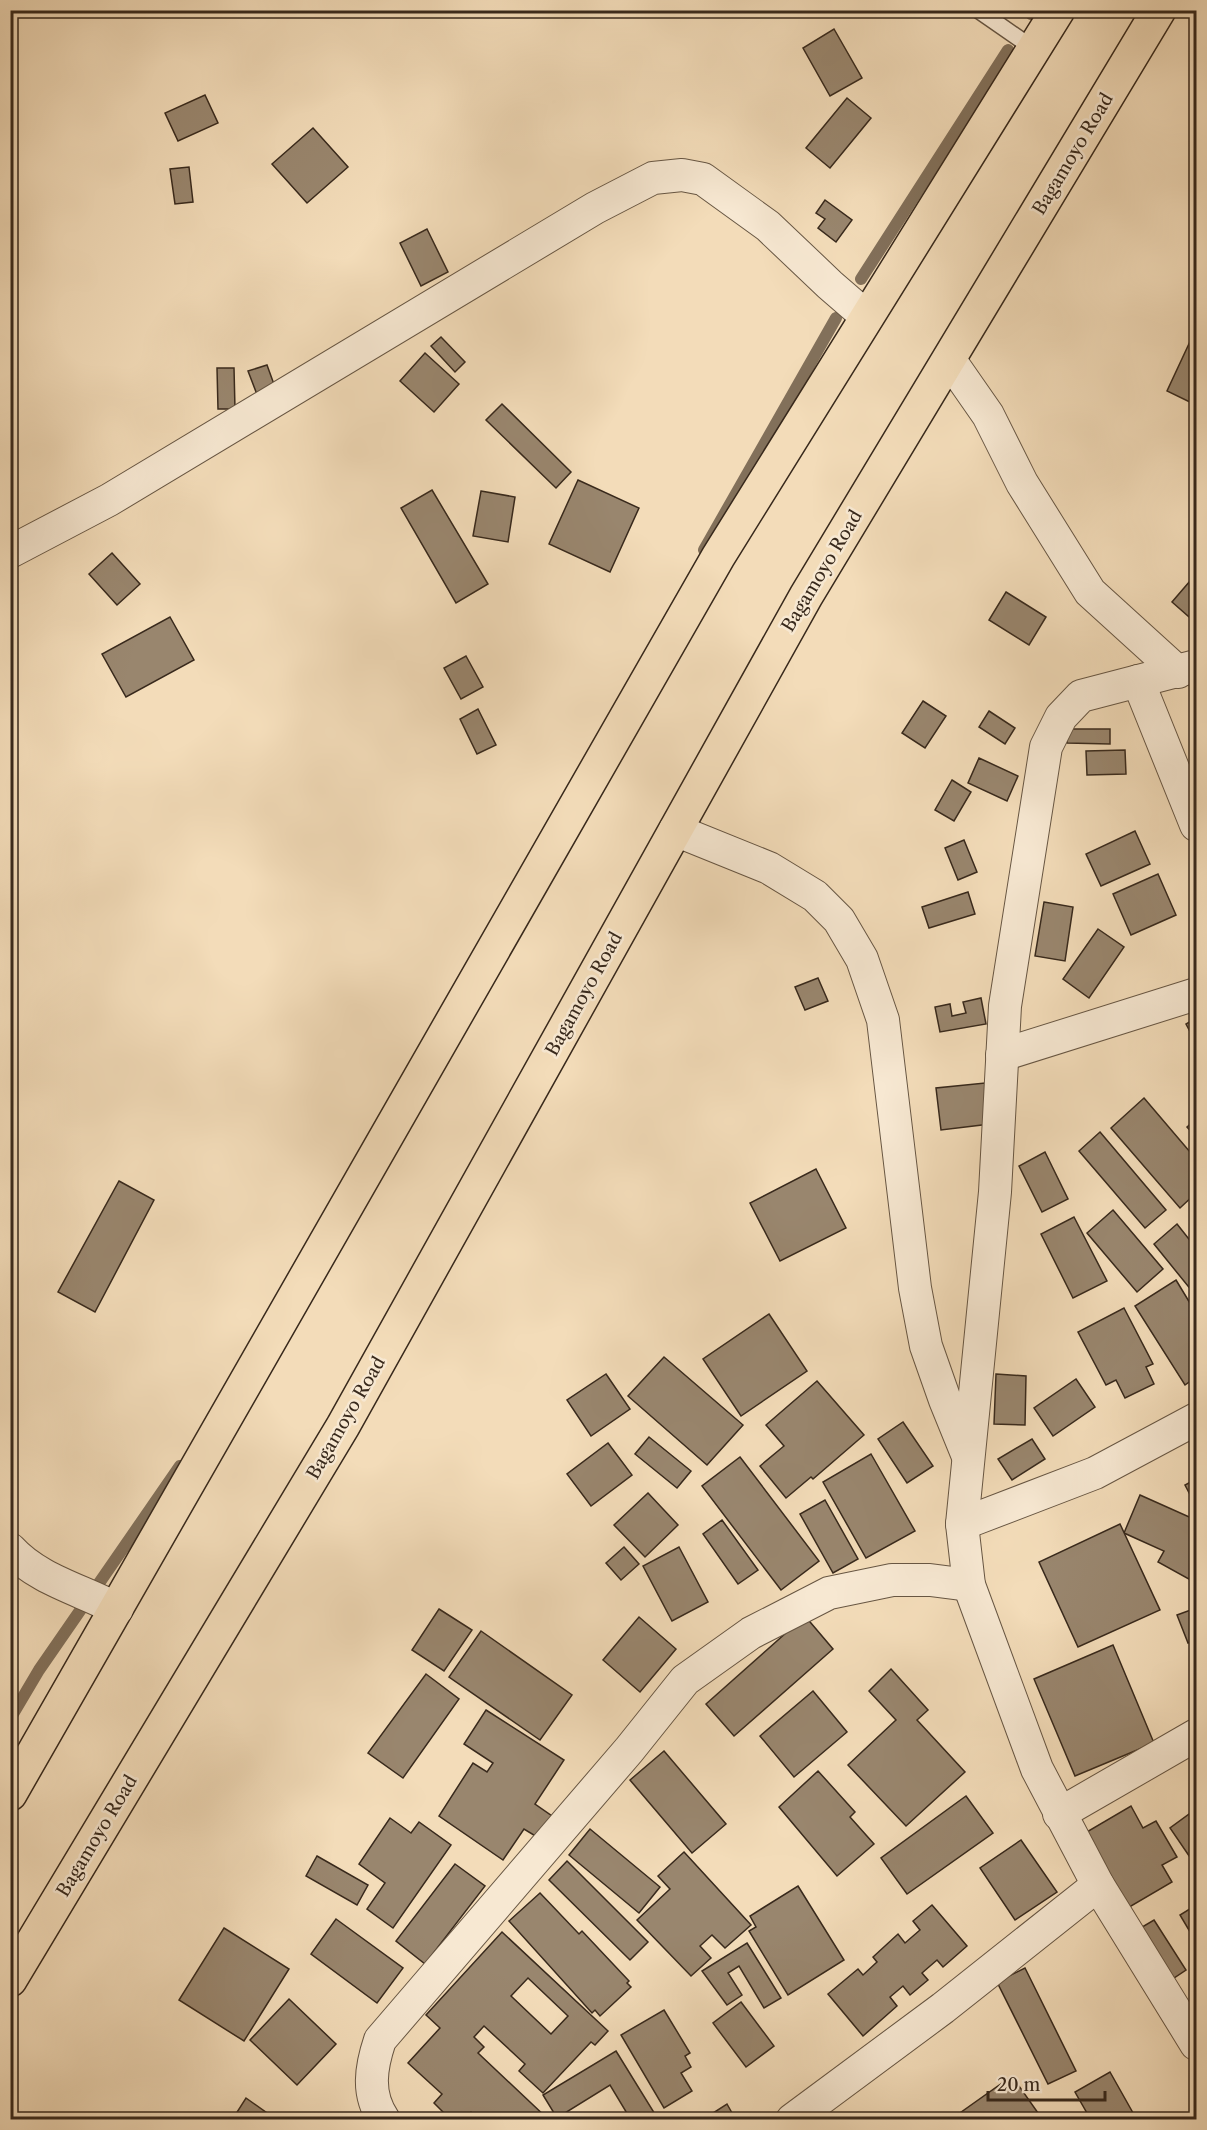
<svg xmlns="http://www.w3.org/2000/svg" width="1207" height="2130" font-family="'Libre Caslon Text',serif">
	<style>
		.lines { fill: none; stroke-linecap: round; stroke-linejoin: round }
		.stream { stroke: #82705a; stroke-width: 12 }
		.building { fill: #99866e; stroke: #38291c; stroke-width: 1.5; fill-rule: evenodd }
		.lane-casing { stroke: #675643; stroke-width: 18 }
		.street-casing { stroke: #675643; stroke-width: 34 }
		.highway-casing { stroke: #38291c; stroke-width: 36 }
		.lane { stroke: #f7e8d2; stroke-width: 15 }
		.street { stroke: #f7e8d2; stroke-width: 32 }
		.highway { stroke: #f3dcb9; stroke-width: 33 }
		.labels { text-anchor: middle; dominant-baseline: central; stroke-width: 5; stroke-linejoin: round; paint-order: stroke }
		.street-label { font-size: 18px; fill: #38291c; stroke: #f7e8d2 }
	</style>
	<rect width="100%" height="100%" fill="#f3dcb9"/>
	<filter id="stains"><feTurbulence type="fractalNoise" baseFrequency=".00333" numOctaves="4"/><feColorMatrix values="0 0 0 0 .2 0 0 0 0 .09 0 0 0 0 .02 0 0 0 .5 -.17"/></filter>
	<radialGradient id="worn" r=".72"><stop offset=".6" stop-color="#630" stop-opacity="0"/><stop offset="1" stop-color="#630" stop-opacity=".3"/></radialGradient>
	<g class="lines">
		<g class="stream">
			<polyline points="1031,14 1034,10"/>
			<polyline points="861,279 1008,50"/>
			<polyline points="704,550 836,318"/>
			<polyline points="10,1719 39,1670 180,1466"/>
		</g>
	</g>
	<g class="building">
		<polygon points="834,29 862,78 830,96 803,48"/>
		<polygon points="205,95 218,123 178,141 165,113"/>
		<polygon points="847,98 871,118 830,168 806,148"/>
		<polygon points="313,128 348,167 307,203 272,164"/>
		<polygon points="189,167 193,202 175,204 170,169"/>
		<polygon points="825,200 852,220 836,242 818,228 825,219 816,213"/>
		<polygon points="427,229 448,272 421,286 400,243"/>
		<polygon points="1194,333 1196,335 1196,405 1167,391"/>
		<polygon points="441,337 465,362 455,372 431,346"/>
		<polygon points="425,353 459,384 434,412 400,381"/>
		<polygon points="267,365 279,398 261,405 248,371"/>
		<polygon points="217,368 234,368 235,409 218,409"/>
		<polygon points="502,404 571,472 556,488 486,420"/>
		<polygon points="578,480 639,508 610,572 549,544"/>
		<polygon points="432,490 488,584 456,603 401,508"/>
		<polygon points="481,491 515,497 508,542 473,536"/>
		<polygon points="112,553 140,584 117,605 89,574"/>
		<polygon points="1196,574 1196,623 1172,602"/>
		<polygon points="1006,592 1046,617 1029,645 989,620"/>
		<polygon points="170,617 194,660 126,697 102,654"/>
		<polygon points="466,656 483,687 461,699 444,668"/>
		<polygon points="923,701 946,716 925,748 902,733"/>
		<polygon points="478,709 496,745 477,754 460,719"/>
		<polygon points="989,711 1015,728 1005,744 979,727"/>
		<polygon points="1068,729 1110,729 1110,744 1067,743"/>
		<polygon points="1125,750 1126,774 1087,775 1086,751"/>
		<polygon points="979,758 1018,776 1007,801 968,783"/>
		<polygon points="952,780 971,792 954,821 935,810"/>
		<polygon points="1135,831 1150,864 1101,886 1086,854"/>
		<polygon points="964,840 977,872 958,880 945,848"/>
		<polygon points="1158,874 1176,915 1131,935 1113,894"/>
		<polygon points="968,892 975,914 929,928 922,907"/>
		<polygon points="1044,902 1073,907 1065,961 1035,956"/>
		<polygon points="1098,929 1124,947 1089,998 1063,979"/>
		<polygon points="818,978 828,1001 805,1010 795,987"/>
		<polygon points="981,998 986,1024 940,1032 935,1007 950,1004 952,1016 966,1013 963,1002"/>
		<polygon points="1196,1018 1196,1043 1186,1024"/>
		<polygon points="985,1083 990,1124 941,1130 936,1088"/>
		<polygon points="1144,1098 1196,1159 1196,1193 1180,1208 1111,1128"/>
		<polygon points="1196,1119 1196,1137 1187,1127"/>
		<polygon points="1100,1132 1166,1210 1145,1228 1079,1151"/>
		<polygon points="1045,1152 1068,1199 1042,1212 1019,1166"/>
		<polygon points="816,1169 846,1228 780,1261 750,1203"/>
		<polygon points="119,1181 154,1200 95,1312 58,1292"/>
		<polygon points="1113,1210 1163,1269 1137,1292 1087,1233"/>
		<polygon points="1074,1217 1107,1281 1073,1298 1041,1234"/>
		<polygon points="1177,1224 1196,1248 1196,1296 1154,1244"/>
		<polygon points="1176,1280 1196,1313 1196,1377 1185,1385 1135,1306"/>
		<polygon points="1124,1308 1153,1364 1146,1367 1154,1384 1125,1398 1116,1380 1106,1385 1078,1332"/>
		<polygon points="769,1314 807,1371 741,1416 703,1359"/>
		<polygon points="664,1357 743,1425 707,1465 628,1396"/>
		<polygon points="606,1374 630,1409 591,1436 567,1400"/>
		<polygon points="996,1374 1026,1376 1025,1425 994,1424"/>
		<polygon points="1076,1379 1095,1407 1053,1436 1034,1408"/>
		<polygon points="817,1381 864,1435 813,1479 811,1477 786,1498 760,1466 784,1446 766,1425"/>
		<polygon points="903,1422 933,1466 907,1483 878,1439"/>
		<polygon points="649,1437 691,1471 677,1488 635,1454"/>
		<polygon points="1032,1439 1045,1459 1012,1480 998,1459"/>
		<polygon points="608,1443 632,1475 591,1506 567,1474"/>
		<polygon points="871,1454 915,1531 866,1558 823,1482"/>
		<polygon points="740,1457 819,1561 781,1590 702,1486"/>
		<polygon points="1196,1479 1196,1506 1185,1485"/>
		<polygon points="648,1493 678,1525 645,1557 614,1525"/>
		<polygon points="1140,1495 1196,1520 1196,1539 1191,1551 1196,1554 1196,1583 1158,1562 1164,1551 1124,1533"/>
		<polygon points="825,1500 858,1559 833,1573 800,1514"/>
		<polygon points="722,1520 758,1570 738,1584 703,1534"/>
		<polygon points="1120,1524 1160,1610 1078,1647 1039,1562"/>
		<polygon points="624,1547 639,1564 621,1580 606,1563"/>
		<polygon points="679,1547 708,1602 672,1621 643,1566"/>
		<polygon points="1196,1608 1196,1640 1188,1643 1177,1615"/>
		<polygon points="439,1609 472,1630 444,1671 412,1650"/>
		<polygon points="805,1616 833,1649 734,1736 706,1704"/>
		<polygon points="639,1617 676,1649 640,1692 603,1660"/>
		<polygon points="481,1631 572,1695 540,1740 449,1677"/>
		<polygon points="1113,1645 1154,1743 1075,1776 1034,1679"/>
		<polygon points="891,1669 928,1710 917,1720 965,1772 906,1826 848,1765 896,1720 869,1691"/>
		<polygon points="426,1674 459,1699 403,1778 368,1753"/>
		<polygon points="813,1691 847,1732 794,1777 760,1736"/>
		<polygon points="486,1710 564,1760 535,1804 552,1816 537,1837 524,1829 503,1860 439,1816 473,1763 487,1772 493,1763 464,1744"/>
		<polygon points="664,1751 726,1824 692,1853 630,1780"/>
		<polygon points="818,1771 855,1812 850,1817 874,1844 837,1876 779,1807"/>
		<polygon points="966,1796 993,1833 907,1894 881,1858"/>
		<polygon points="1131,1806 1143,1828 1156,1821 1177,1857 1162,1865 1172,1882 1126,1909 1085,1833"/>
		<polygon points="1196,1809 1196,1866 1170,1828"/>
		<polygon points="390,1818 411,1833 419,1822 451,1845 393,1928 367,1909 385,1883 359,1864"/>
		<polygon points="590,1829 660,1887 639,1913 569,1855"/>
		<polygon points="1021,1840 1057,1892 1015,1920 980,1868"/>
		<polygon points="684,1852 751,1925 725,1948 712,1935 700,1946 711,1958 691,1976 637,1920 670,1889 658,1876"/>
		<polygon points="317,1856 368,1885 357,1905 306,1876"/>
		<polygon points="567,1861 648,1942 630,1960 549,1880"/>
		<polygon points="455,1864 485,1886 425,1964 396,1941"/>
		<polygon points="798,1886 844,1960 788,1995 749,1931 756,1927 750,1916"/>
		<polygon points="540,1893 579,1934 582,1931 629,1981 627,1983 631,1987 600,2016 595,2010 592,2013 509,1921"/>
		<polygon points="932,1905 967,1946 943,1967 937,1960 922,1973 928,1980 910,1995 903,1986 890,1997 897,2006 863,2036 828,1994 858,1969 863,1975 877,1962 873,1957 898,1934 905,1943 920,1930 913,1921"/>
		<polygon points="1196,1905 1196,1942 1180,1915"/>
		<polygon points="336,1919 403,1968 377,2003 311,1954"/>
		<polygon points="1154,1920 1186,1970 1165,1984 1132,1933"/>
		<polygon points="224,1928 289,1969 244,2041 179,2000"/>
		<path d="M502 1932 608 2031 595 2045 591 2042 543 2093 519 2071 525 2064 484 2026 474 2037 484 2047 478 2053 549 2120H479L471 2112 464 2120H451L434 2103 442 2094 408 2063 440 2028 426 2015ZM528 1978 568 2016 551 2034 511 1996Z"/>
		<polygon points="747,1943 781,1998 764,2008 739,1966 728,1973 742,1995 727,2005 702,1971"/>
		<polygon points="1025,1968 1076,2071 1048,2084 997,1982"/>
		<polygon points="289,1999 336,2044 297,2085 250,2040"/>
		<polygon points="741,2002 774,2046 746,2067 713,2023"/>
		<polygon points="664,2010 690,2053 685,2056 691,2067 681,2073 692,2091 664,2108 621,2035"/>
		<polygon points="616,2051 658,2119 631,2120 610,2085 557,2118 543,2095"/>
		<polygon points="1110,2072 1137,2120 1091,2120 1075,2092"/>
		<polygon points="1012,2076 1043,2120 950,2120"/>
		<polygon points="246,2098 277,2120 232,2120"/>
		<polygon points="727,2104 736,2120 702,2120"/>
	</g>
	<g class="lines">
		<g class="lane-casing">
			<polyline id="lane" points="978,10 1034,49"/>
		</g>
		<g class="street-casing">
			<g id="street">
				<polyline points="949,359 988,415 1022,483 1090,592 1178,672"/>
				<polyline points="10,552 109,500 595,208 653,178 682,175 703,179 768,226 830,285 867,317"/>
				<polyline points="1196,666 1081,696 1061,717 1046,747 1005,1006 995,1192 962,1524 969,1585 1037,1769 1098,1885 1196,2044"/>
				<polyline points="1138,681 1196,825"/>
				<polyline points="675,830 769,868 815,896 839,920 862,959 883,1020 915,1288 926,1346 945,1400 967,1454"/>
				<polyline points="1002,1055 1196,994"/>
				<polyline points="962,1524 1095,1473 1196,1419"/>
				<path d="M10 1549C38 1580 82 1590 117 1609"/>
				<polyline points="1059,1814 1196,1735"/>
				<path d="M384 2120C366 2094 371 2067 380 2040L629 1750 685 1680 751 1633 829 1593 892 1580H930L969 1585"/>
				<polyline points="792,2120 943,2008 1098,1885"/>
			</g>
		</g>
		<g class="highway-casing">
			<g id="highway">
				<polyline points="10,1794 718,557 1058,10"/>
				<polyline points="10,1980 343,1426 806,596 1159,10"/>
			</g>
		</g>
		<use href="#lane" class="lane"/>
		<use href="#street" class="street"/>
		<use href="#highway" class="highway"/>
	</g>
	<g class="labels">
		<g class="street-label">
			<text transform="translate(1073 154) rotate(-59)">Bagamoyo Road</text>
			<text transform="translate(822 571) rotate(-59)">Bagamoyo Road</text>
			<text transform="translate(584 994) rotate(-61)">Bagamoyo Road</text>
			<text transform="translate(346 1418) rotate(-60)">Bagamoyo Road</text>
			<text transform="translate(97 1836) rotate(-59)">Bagamoyo Road</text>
		</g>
	</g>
	<rect width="1207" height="2130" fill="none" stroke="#f3dcb9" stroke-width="36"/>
	<rect x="12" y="12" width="1183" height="2106" fill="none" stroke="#38291c" stroke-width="3"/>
	<rect x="18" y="18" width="1171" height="2094" fill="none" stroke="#38291c" stroke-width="1.5"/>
	<path d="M988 2091v9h117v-9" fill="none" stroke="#38291c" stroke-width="3"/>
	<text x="997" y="2091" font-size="18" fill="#38291c" stroke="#f7e8d2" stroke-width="4.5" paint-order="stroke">20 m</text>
	<rect width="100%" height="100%" filter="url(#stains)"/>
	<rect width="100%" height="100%" fill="url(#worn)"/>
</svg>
